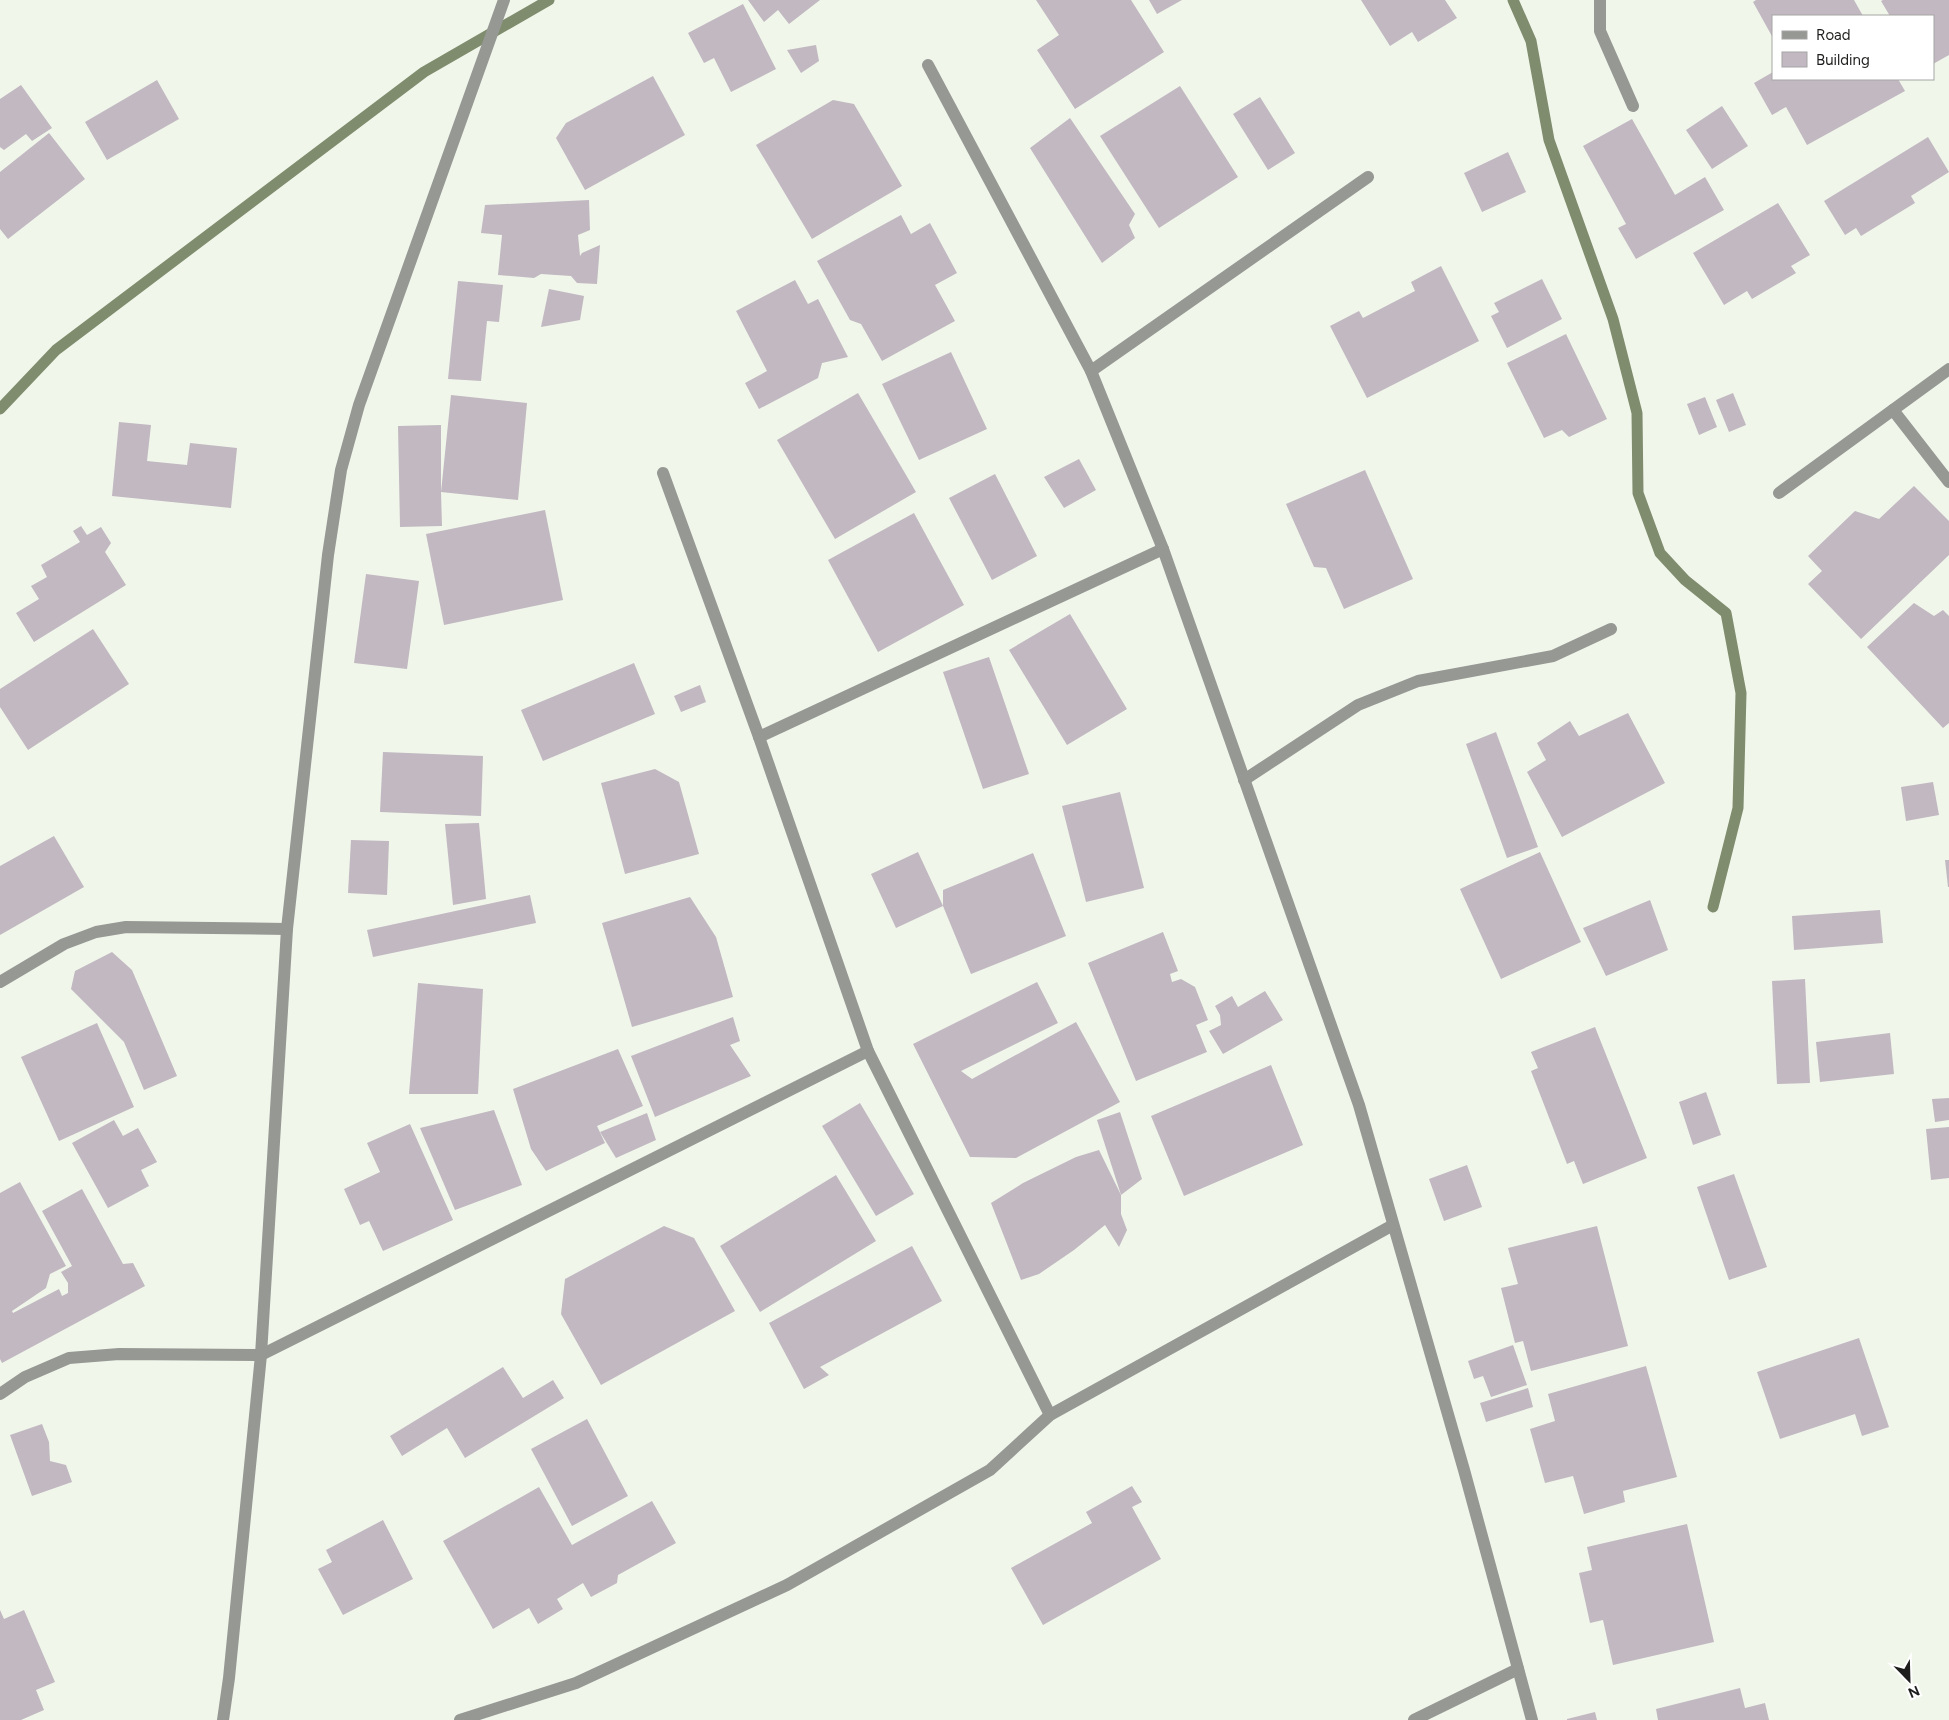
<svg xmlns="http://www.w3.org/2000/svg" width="1949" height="1720" font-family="Figtree,sans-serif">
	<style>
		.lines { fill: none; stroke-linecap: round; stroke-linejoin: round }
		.stream { stroke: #7f8c6d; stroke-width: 11 }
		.building { fill: #c1b8c1 }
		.minor { stroke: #969894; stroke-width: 12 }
	</style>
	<rect width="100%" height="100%" fill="#f1f6eb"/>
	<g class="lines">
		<g class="stream">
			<polyline points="1513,0 1531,41 1549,140 1613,319 1637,413 1638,493 1660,553 1685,580 1726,613 1741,693 1738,808 1713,907"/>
			<polyline points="0,409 56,350 424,72 549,0"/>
		</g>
	</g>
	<g class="building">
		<polygon points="748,0 820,0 789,24 778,10 764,22"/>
		<polygon points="1036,0 1131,0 1164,52 1075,109 1037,50 1059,35"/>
		<polygon points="1149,0 1182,0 1157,14"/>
		<polygon points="1361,0 1445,0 1457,18 1418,42 1412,32 1390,46"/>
		<polygon points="1756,0 1854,0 1863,16 1773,16 1773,38 1753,2"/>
		<polygon points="1883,0 1949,0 1949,55 1933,64 1933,16 1890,16 1881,1"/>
		<polygon points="743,4 776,69 731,92 714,58 704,63 688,33"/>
		<polygon points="816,45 819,61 801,73 787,50"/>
		<polygon points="1773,72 1773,79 1898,79 1905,91 1807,145 1786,107 1772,115 1754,83"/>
		<polygon points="653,76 685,135 585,190 556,138 566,123"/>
		<polygon points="157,80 179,119 107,160 85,122"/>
		<polygon points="21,85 52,128 32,141 26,134 4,150 0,147 0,99"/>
		<polygon points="1180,86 1238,177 1159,228 1100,136"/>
		<polygon points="1260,97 1295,153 1268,170 1233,114"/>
		<polygon points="833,100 854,104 902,186 812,239 756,145"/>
		<polygon points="1722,106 1748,146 1712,169 1686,130"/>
		<polygon points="1070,118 1135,214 1129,225 1135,238 1102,263 1030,148"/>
		<polygon points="1632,119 1675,195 1705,177 1724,210 1636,259 1618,228 1626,224 1583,146"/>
		<polygon points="49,133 85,179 8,239 0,229 0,172"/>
		<polygon points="1928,137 1949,172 1911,196 1915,203 1861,236 1856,228 1845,235 1824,201"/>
		<polygon points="1508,152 1526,192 1482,212 1464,173"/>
		<polygon points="589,200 590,230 578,235 580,256 582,253 600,245 597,284 577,283 571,276 541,274 534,278 498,275 502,235 481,233 485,205"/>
		<polygon points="1778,203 1810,255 1791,266 1796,273 1752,299 1747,291 1724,305 1693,253"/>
		<polygon points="901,215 911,234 930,223 957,273 935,285 955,321 882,361 861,324 850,320 817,261"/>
		<polygon points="1441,266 1479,341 1367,398 1330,326 1359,311 1363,318 1415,291 1411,282"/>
		<polygon points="1542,279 1562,319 1507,348 1491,316 1499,312 1494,303"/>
		<polygon points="795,280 808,304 818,299 848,357 822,363 818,378 759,409 745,383 767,371 736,311"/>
		<polygon points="458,281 503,285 499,322 487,321 481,381 448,379"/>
		<polygon points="549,289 584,296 580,320 541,327"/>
		<polygon points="1566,334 1607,419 1569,437 1562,430 1544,438 1507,363"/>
		<polygon points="951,352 987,429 919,460 882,384"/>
		<polygon points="858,393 916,492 835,539 777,440"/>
		<polygon points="1733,393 1746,425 1729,432 1716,400"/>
		<polygon points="451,395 527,403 518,500 441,492 442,526 400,527 398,426 441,425 441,492"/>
		<polygon points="1705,397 1717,427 1699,435 1687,404"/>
		<polygon points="119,422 151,425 147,461 187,465 190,443 237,448 231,508 112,496"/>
		<polygon points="1079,459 1096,490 1064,508 1044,477"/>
		<polygon points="1365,470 1413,579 1344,609 1326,568 1314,567 1286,504"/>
		<polygon points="995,474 1037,556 992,580 949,498"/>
		<polygon points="1914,486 1949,521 1949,555 1861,639 1808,584 1822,571 1808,556 1855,511 1879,519"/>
		<polygon points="545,510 563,600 444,625 426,534"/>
		<polygon points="914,513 964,605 878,652 828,560"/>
		<polygon points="81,526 87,535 101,527 111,543 105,552 126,585 34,642 16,613 39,599 31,586 47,577 41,565 80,542 73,531"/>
		<polygon points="366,574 419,581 407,669 354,663"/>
		<polygon points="1914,603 1934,616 1943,610 1949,616 1949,723 1943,728 1867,647"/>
		<polygon points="1070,614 1127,709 1067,745 1009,650"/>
		<polygon points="93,629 129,684 28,750 0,707 0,689"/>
		<polygon points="989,657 1029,774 983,789 943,672"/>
		<polygon points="634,663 655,714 543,761 521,710"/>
		<polygon points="700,685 706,702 681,712 674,696"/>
		<polygon points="1628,713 1665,783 1562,837 1527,772 1546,760 1537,743 1570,721 1579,736"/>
		<polygon points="1496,732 1538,847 1507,858 1466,744"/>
		<polygon points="383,752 483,756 481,816 380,812"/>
		<polygon points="655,769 679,782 699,854 625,874 601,783"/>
		<polygon points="1933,782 1939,815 1906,821 1901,787"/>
		<polygon points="1120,792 1144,888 1086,902 1062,806"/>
		<polygon points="479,823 486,899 453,905 445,824"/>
		<polygon points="54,836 84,887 0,935 0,866"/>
		<polygon points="351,840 389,841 387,895 348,893"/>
		<polygon points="918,852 943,906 896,928 871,874"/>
		<polygon points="1540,852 1581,942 1501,979 1460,889"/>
		<polygon points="1033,853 1066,936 971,974 943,906 943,890"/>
		<polygon points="1945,860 1949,860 1949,887 1948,887"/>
		<polygon points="530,895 536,923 373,957 367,930"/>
		<polygon points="690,897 716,937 733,997 632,1027 602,923"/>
		<polygon points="1650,900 1668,950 1606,976 1583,928"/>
		<polygon points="1880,910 1883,943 1794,950 1792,916"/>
		<polygon points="1163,932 1178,971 1170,974 1172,982 1181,979 1195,987 1208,1020 1196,1025 1207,1052 1136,1081 1088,963"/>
		<polygon points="112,952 132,970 177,1076 144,1090 124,1042 71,989 75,971"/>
		<polygon points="1805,979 1810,1083 1777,1084 1772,981"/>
		<polygon points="1037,982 1058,1023 961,1071 972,1079 1076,1022 1120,1102 1016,1158 970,1157 913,1044"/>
		<polygon points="418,983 483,989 478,1094 409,1094"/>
		<polygon points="1265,991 1283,1020 1223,1054 1209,1031 1221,1025 1220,1015 1215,1006 1232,996 1238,1007"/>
		<polygon points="733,1017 740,1041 730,1045 751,1076 655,1117 631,1056"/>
		<polygon points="97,1023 134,1107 59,1141 21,1057"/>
		<polygon points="1595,1027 1647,1158 1583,1184 1574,1161 1567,1164 1531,1071 1538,1068 1531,1052"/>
		<polygon points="1890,1033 1894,1074 1820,1082 1816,1042"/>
		<polygon points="618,1049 643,1106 597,1126 605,1143 546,1171 531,1149 513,1089"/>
		<polygon points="1271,1065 1303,1145 1184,1196 1151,1116"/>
		<polygon points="1706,1092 1721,1135 1693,1145 1679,1102"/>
		<polygon points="1949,1098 1949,1120 1935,1122 1932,1099"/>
		<polygon points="860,1103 914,1194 876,1216 822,1126"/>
		<polygon points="494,1110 522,1185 455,1210 420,1128"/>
		<polygon points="1120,1112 1142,1179 1121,1195 1097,1120"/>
		<polygon points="647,1113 656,1140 616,1158 600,1132"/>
		<polygon points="114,1120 123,1136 138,1128 157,1162 141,1170 149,1186 108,1208 72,1143"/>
		<polygon points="410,1124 453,1220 383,1251 369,1221 360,1225 344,1189 380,1172 367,1143"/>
		<polygon points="1949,1127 1949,1178 1931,1180 1926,1129"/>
		<polygon points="1099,1150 1121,1195 1121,1214 1127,1230 1119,1247 1105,1225 1074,1250 1039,1274 1021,1280 991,1203 1023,1183 1076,1157"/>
		<polygon points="1467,1165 1482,1207 1444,1221 1429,1179"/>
		<polygon points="1734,1174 1767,1267 1729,1280 1697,1187"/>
		<polygon points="836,1175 876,1241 760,1312 720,1246"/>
		<polygon points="20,1182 66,1266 50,1274 46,1288 12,1311 13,1313 59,1289 62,1296 68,1293 68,1283 61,1272 72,1266 42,1211 82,1189 123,1264 133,1263 145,1286 2,1363 0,1359 0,1193"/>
		<polygon points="664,1226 694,1238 735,1311 601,1385 561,1314 565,1279"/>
		<polygon points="1597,1226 1628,1346 1531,1371 1523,1341 1515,1343 1501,1288 1518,1284 1508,1248"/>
		<polygon points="912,1246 942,1301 820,1367 829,1375 804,1389 769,1323"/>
		<polygon points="1859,1338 1889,1427 1862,1436 1855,1414 1780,1439 1757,1372"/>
		<polygon points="1513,1345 1527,1385 1491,1397 1483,1376 1474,1379 1468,1361"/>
		<polygon points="1646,1366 1677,1477 1623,1491 1625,1502 1584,1514 1573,1476 1545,1483 1530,1429 1555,1421 1548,1394"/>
		<polygon points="503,1367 523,1398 553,1380 564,1398 465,1458 447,1428 402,1456 390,1436"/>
		<polygon points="1528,1388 1533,1407 1486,1422 1480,1403"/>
		<polygon points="587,1419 628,1496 572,1526 531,1449"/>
		<polygon points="42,1424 49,1442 50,1461 66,1465 72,1482 32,1496 10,1435"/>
		<polygon points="1132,1486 1142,1502 1132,1507 1161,1559 1043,1625 1011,1568 1092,1523 1086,1512"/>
		<polygon points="539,1487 572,1545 652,1501 676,1543 618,1575 617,1583 591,1597 583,1583 557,1599 563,1609 538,1624 529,1608 493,1629 443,1541"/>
		<polygon points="383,1520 413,1579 343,1615 318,1569 332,1562 326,1550"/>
		<polygon points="1687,1524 1714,1642 1613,1665 1603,1620 1590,1623 1579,1573 1592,1570 1587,1547"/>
		<polygon points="0,1610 4,1619 24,1610 55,1682 36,1690 44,1710 21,1720 0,1720"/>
		<polygon points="1740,1688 1745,1708 1765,1703 1769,1720 1658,1720 1656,1709"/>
		<polygon points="1595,1712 1597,1720 1567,1720 1567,1719"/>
	</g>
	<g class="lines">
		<g class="minor">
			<polyline points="1600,0 1600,31 1633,106"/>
			<polyline points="928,65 1091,371 1163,549 1359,1105 1464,1470 1532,1720"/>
			<polyline points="1091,371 1368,177"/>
			<polyline points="1893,410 1949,482"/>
			<polyline points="663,473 759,737 868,1051 1050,1415"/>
			<polyline points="1779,493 1949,369"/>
			<polyline points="759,737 1163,549"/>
			<polyline points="1244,780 1358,705 1418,681 1553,656 1611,629"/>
			<polyline points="0,982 64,944 96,932 126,927 287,929"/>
			<polyline points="0,1394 25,1377 69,1358 119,1354 261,1355 868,1051"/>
			<polyline points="223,1720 229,1678 261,1355 287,929 328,555 341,470 359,405 504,0"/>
			<polyline points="460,1720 576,1683 787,1585 990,1470 1050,1415 1393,1225"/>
			<polyline points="1414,1720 1518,1669"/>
		</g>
	</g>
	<rect x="1772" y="15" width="162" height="65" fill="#ffffff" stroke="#a5a5a4"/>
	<rect x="1782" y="31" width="25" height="8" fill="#969894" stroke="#a5a5a4"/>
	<text x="1816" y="40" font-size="15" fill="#1e1f1c">Road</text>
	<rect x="1782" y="52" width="25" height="15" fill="#c1b8c1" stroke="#a5a5a4"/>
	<text x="1816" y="65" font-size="15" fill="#1e1f1c">Building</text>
	<g transform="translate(1909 1680) rotate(157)" stroke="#ffffff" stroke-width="4" paint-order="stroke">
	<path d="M0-4L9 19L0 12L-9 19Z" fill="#1e1f1c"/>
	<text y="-8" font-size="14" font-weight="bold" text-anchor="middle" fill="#1e1f1c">N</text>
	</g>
</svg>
